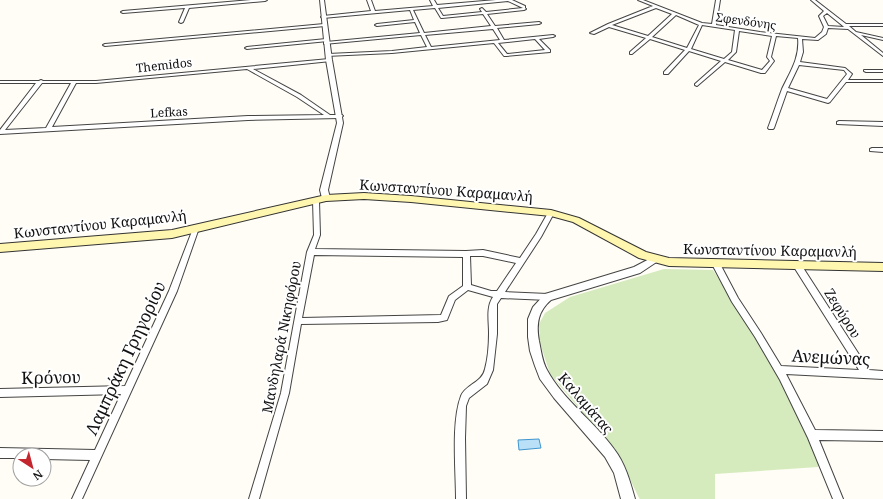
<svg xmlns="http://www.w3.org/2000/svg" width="883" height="499" font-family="'Noto Serif',serif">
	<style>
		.green { fill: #d5ebbd }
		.water { fill: #b9e0f7; stroke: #3f96cf }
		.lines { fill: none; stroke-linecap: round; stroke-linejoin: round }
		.minor-casing { stroke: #444; stroke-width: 2 }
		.tertiary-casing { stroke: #444; stroke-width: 2 }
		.secondary-casing { stroke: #333; stroke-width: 2 }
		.minor { fill: #fff; fill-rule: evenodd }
		.tertiary { fill: #fff; fill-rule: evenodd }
		.secondary { fill: #fff6b0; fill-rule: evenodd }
		.labels { text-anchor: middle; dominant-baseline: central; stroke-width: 4; stroke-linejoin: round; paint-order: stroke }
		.far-street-label { font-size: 12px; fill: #111; stroke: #fff }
		.street-label { font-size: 14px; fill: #111; stroke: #fff }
		.near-street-label { font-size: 17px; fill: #111; stroke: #fff }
	</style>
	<rect width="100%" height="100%" fill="#fffdf5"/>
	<polygon class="green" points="664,269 713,270 733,301 775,371 818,460 818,467 715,474 715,499 640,499 639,498 619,456 550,374 540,343 539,324 545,313 570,297"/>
	<polygon class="water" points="539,439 541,448 519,450 518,440"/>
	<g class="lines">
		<g class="minor-casing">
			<g id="minor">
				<polygon points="251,0 267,0 265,1 189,8 183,22 181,23 179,22 185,8 123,13 121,12 123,11"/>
				<path d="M367 0H371L375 11 433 6 430 0H434L437 5 496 0H512L525 6V8L526 9 524 10 487 14 495 26 539 22 541 23 539 24 497 28 504 40 553 35 555 36 553 37 539 39 550 50V52L506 56H504L494 43 392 53 326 56V54H328L392 51 427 47 421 35 324 44V42H326L420 33 415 22 377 26 375 25 377 24 414 20 410 10 323 18 321 17 323 16 371 11ZM508 1 523 8 486 12 482 8 480 9 482 12 443 16 438 8ZM435 8 441 18H442L483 14 491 26 424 33 413 10ZM493 29 500 40 431 47 425 35ZM535 39 545 50 507 54 498 43Z"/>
				<path d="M638 0H643L702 23 712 24 716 0H720L716 25 760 32 815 38 822 32 824 27 819 16 824 11 811 0H815L846 24H883V26H849L856 32 883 38V40L861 35 883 53V56L848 29 828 28 826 34 818 40 802 39 803 52 800 62 845 68 852 74 848 80H883V82H846L830 102 828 103 787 91 774 128 773 129H769L768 128C773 115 777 102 782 89 790 72 800 58 798 38L776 36 771 57 774 61 765 73H761L725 62 697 86 695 85V84L721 61 689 51 668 74H664V72L685 50 650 39 632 54H630V52L646 38 609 27 594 34 590 33 608 24 653 6ZM656 8 672 14 648 36 612 25ZM827 13 843 26 844 27 828 26 823 16ZM676 15 699 25 687 48 652 37ZM702 25 735 30 732 52 724 59 691 49ZM739 31 772 36 767 57 770 61 762 70 728 60 736 52ZM799 65 844 70 847 74 827 99 788 88Z"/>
				<polygon points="324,24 326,25 325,26 105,46 103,45 105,44"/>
				<polygon points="326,39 328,40 328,41 247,49 245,48 247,47"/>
				<path d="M329 59H331V61L253 69 301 95 330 115H342L343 116 340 118 248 120 0 134V130L36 83H0V81H39L41 80 43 81H96ZM247 69 297 97 324 115 248 116 52 127 76 83H96ZM42 83H71L46 128 5 130Z"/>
				<polygon points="864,70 883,70 883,72 866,72 864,71"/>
				<polygon points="839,121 883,122 883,126 837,124 837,122"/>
				<polygon points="872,148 883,148 883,152 870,151 870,149"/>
				<path d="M314 199H316L319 201 320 235 315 249 466 251 483 250 520 258 536 234 549 211H553L554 213 541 237 505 292 548 294 551 295 552 297 551 299 548 300 501 298 497 304V334L493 370 487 384 469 398 466 406 465 438 466 499H456C456 470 451 422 461 396 466 384 482 383 485 369 488 358 489 344 489 333 489 321 486 307 493 297L468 290 455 300 447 320 438 322 301 324 289 393 259 499H249L281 393 307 252 314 235 313 201ZM314 255 463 257V286L449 296 441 315 302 318ZM470 256H483L516 263 497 291H491L471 285Z"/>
				<polygon points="194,226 198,226 199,228 177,291 82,499 72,499 90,460 44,459 44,455 20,455 20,458 0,458 0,448 95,450 121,394 0,397 0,389 125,386 169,291"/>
				<polygon points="716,261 719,262 738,298 761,333 781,366 859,370 794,267 793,265 794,263 800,263 869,370 883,371 883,379 786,374 815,430 883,431 883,441 819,440 843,499 833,499 808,438 780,380 755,337 732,302 712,264 713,262"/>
			</g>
		</g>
		<g class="tertiary-casing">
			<g id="tertiary">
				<polygon points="320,0 324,0 332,60 343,123 328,190 330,198 326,201 322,198 320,190 337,123 326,60"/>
				<path d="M655 256 658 257 660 259 658 261 640 273 551 300C538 311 536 324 539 341 541 350 542 361 547 370 563 400 594 421 614 449 625 463 630 481 635 499H621L614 473 605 457 554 398 540 379 535 366 530 351 528 337V319L533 307 545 294 634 267Z"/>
			</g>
		</g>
		<g class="secondary-casing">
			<polygon id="secondary" points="364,193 411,196 551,210 579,218 646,252 669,258 883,263 883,271 669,266 639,258 573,222 551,216 411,202 364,199 326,201 172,238 0,252 0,244 172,230 326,195"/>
		</g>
		<use href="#minor" class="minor"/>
		<use href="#tertiary" class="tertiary"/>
		<use href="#secondary" class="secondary"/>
	</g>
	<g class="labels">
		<g class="far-street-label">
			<text transform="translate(746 21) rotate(8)">Σφενδόνης</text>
			<text transform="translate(164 65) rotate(-6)">Themidos</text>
			<text transform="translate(169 112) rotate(-3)">Lefkas</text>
		</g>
		<g class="street-label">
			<text transform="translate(446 190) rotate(4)">Κωνσταντίνου Καραμανλή</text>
			<text transform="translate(100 224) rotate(-6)">Κωνσταντίνου Καραμανλή</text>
			<text transform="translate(770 250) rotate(1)">Κωνσταντίνου Καραμανλή</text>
			<text transform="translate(843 313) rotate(58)">Ζεφύρου</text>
			<text transform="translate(281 337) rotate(-79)">Μανδηλαρά Νικηφόρου</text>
			<text transform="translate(586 403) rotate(49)">Καλαμάτας</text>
		</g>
		<g class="near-street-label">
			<text transform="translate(831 357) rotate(3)">Ανεμώνας</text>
			<text transform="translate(125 358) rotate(-65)">Λαμπράκη Γρηγορίου</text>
			<text transform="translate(51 377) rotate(-1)">Κρόνου</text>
		</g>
	</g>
	<g transform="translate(32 467) rotate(144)"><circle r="19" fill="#ffffff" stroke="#a0a0a0"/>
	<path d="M0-3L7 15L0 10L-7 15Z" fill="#c4262e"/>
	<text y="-6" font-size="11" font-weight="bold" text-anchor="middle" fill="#111111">N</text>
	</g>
</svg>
